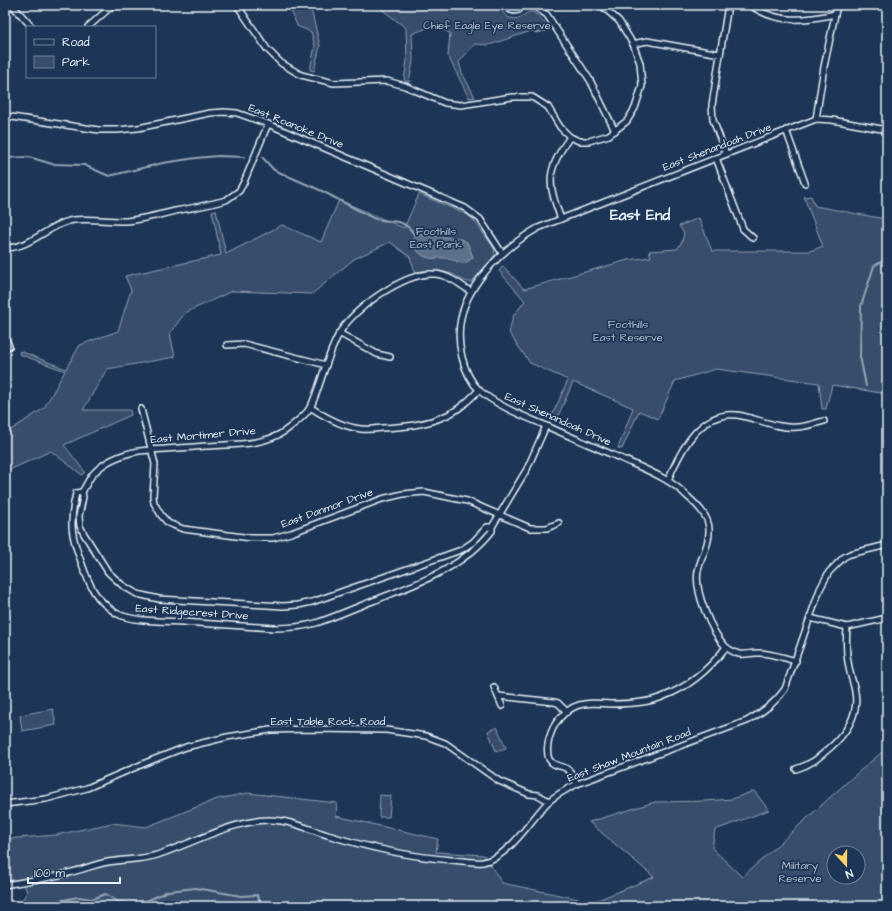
<svg xmlns="http://www.w3.org/2000/svg" width="892" height="911" font-family="'Architects Daughter',sans-serif">
	<style>
		.green { fill: #374d6c; stroke: #909fb2; fill-rule: evenodd }
		.water { fill: #5d7089; stroke: #95a4b5 }
		.lines { fill: none; stroke-linecap: round; stroke-linejoin: round }
		.stream { stroke: #95a4b5; stroke-width: 2 }
		.street-casing { stroke: #e8f1f8; stroke-width: 8 }
		.street { stroke: #1d3557; stroke-width: 5 }
		.labels { text-anchor: middle; dominant-baseline: central; stroke-width: 3.5; stroke-linejoin: round; paint-order: stroke }
		.park-label { font-size: 11px; fill: #b3c0ce; stroke: #1d3557 }
		.street-label { font-size: 11px; fill: #e8f1f8; stroke: #1d3557 }
		.district-label { font-size: 15px; font-weight: bold; fill: #e8f1f8; stroke: #1d3557 }
	</style>
	<rect width="100%" height="100%" fill="#1d3557"/>
	<filter id="ink" filterUnits="userSpaceOnUse"><feTurbulence type="fractalNoise" baseFrequency=".025" numOctaves="2"/><feDisplacementMap in="SourceGraphic" scale="8" xChannelSelector="R" yChannelSelector="G"/><feConvolveMatrix kernelMatrix="1 2 1 2 8 2 1 2 1" color-interpolation-filters="sRGB"/></filter>
	<g filter="url(#ink)">
		<g class="green">
			<polygon points="289,5 320,5 311,9 320,46 314,71 310,70 315,46 311,32 297,26"/>
			<path d="M369 5H500C502 15 511 22 521 17 525 15 527 11 532 12 539 14 546 24 550 30L537 33 531 31 489 45 475 44 459 62 462 73 475 97 469 98 448 56 450 33 432 26 412 34 413 61 409 82 404 80 407 60 406 28 380 8Z"/>
			<path d="M419 194 466 214 473 219 494 248 495 255 472 282C464 283 459 277 452 274 440 270 428 270 415 272L410 257 390 242 354 259 312 294 232 291 185 313 170 333 175 357 107 369 83 410H130L131 415 64 445 85 472 82 475 51 451 5 472V434L44 408 65 371 19 354 20 351 66 369 80 345 118 331 131 290 125 276 221 255 212 211 216 210 226 254 282 225 321 242 339 200 404 228Z"/>
			<polygon points="811,196 815,206 885,219 887,208 887,394 832,385 826,409 822,409 819,383 716,369 675,381 658,419 639,411 622,449 618,448 633,408 573,382 556,421 551,418 568,380 530,363 509,333 513,316 525,301 499,271 503,266 524,289 628,260 651,257 649,251 677,249 682,242 684,233 679,226 699,218 712,251 810,251 823,246 804,197"/>
			<polygon points="53,709 56,725 22,731 20,715"/>
			<polygon points="497,727 506,748 496,751 488,731"/>
			<path d="M887 748V906H19L27 892 22 879 5 882V839L56 835 112 823 146 827 217 799 248 793 337 803 336 816 438 839 436 852 484 855 502 883 593 902 654 877 589 822 655 802 706 801 732 799 754 791 769 810 715 830 712 848 742 877C791 834 837 789 887 748ZM834 853H858V877H834Z"/>
			<polygon points="380,795 391,796 389,817 379,817"/>
		</g>
		<path class="water" d="M414 234 458 238 467 242 473 257C461 270 457 258 444 258 437 257 433 260 426 257 420 255 416 249 412 244Z"/>
		<g class="lines">
			<g class="stream">
				<polyline points="5,158 29,157 52,164 84,165 109,176 163,163 196,158 218,156 244,157"/>
				<path d="M263 158 274 170 322 191 373 218C389 224 402 216 414 234"/>
				<polyline points="866,386 860,356 861,306 874,266 887,258"/>
				<polyline points="24,906 25,902 49,903 78,897 92,899 106,894 118,902 138,905 168,891 196,888 241,896 257,895 262,906"/>
			</g>
			<g class="street-casing">
				<g id="street">
					<polyline points="12,5 32,27"/>
					<polyline points="237,5 267,49 281,63 301,75 334,83 387,81 405,86 445,103 461,105 512,97 532,97 548,107 560,127 570,137 579,141 589,141 609,135 627,121 635,108 642,86 640,63 633,44 619,21 601,5"/>
					<path d="M506 5C509 11 513 12 519 10L522 5"/>
					<polyline points="533,5 547,15 590,80 615,131"/>
					<path d="M750 5C777 24 804 21 835 14"/>
					<polyline points="88,27 113,5"/>
					<polyline points="633,44 647,41 720,54"/>
					<polyline points="5,116 99,130 117,130 138,128 210,113 224,112 237,113 268,124 465,208 480,219 502,253"/>
					<polyline points="816,119 824,67 837,5"/>
					<polyline points="786,130 805,183"/>
					<polyline points="726,154 713,120 712,105 728,5"/>
					<polyline points="716,158 743,229 753,238"/>
					<path d="M561 219C547 182 546 170 570 137"/>
					<path d="M5 248C30 248 46 227 69 221 88 217 108 222 127 221 143 219 159 215 175 211 192 208 209 205 226 200L239 191 244 182 268 124"/>
					<polyline points="339,333 377,354 390,357"/>
					<polyline points="5,337 9,346"/>
					<polyline points="227,345 244,344 326,365"/>
					<path d="M310 407C325 417 343 427 361 429 368 430 375 429 382 428 404 427 425 425 445 416 458 411 469 400 479 390"/>
					<polyline points="141,409 155,464 153,496 154,503 161,515 168,523 183,529 251,538 273,538 291,533 382,499 403,494 424,492 467,501 530,528 547,528 559,523"/>
					<path d="M668 480C680 452 699 411 737 415 757 418 777 429 797 427 807 427 815 423 824 421"/>
					<path d="M82 492C86 486 89 478 94 473 106 460 123 454 139 451 162 449 184 448 206 446 232 444 263 446 285 431 294 424 304 417 310 408 313 403 315 396 317 391 324 372 329 352 339 334 352 309 404 273 433 274 447 274 460 284 471 292"/>
					<path d="M492 527H487L473 542 461 550 312 602 298 605 283 606 159 599 137 594 122 585 108 572 84 534 80 526 79 516 83 497 82 492 76 493C69 523 71 536 82 564 90 587 96 600 116 613 131 622 165 621 182 622 213 624 243 626 274 628 288 628 303 627 316 623 335 617 354 608 373 601 416 584 462 569 492 531V527L527 469 546 426"/>
					<polyline points="810,618 847,627 887,618"/>
					<path d="M796 661C784 658 769 652 756 653 751 653 745 655 739 654 735 653 728 649 725 646 711 631 694 591 698 571 701 556 710 545 709 529 709 516 696 504 687 496 672 480 649 471 629 462 600 449 571 437 542 424 521 415 498 406 480 391 462 374 456 341 461 318 469 281 506 246 538 228L816 119 832 120 887 130"/>
					<polyline points="494,687 502,706"/>
					<polyline points="498,696 554,702 558,703 567,712"/>
					<path d="M796 769C813 764 819 757 832 746 847 732 859 713 855 692 854 683 850 676 849 667 846 654 846 641 847 627"/>
					<path d="M577 784C575 779 572 772 567 769 562 765 553 767 549 759 546 752 548 740 551 733 556 719 569 706 584 704 593 702 602 704 611 704 628 704 647 703 662 697 689 687 709 670 726 647"/>
					<polyline points="5,804 46,799 87,788 150,761 186,747 227,737 270,730 312,729 386,730 426,736 445,743 499,781 529,794 538,795 549,801"/>
					<path d="M5 885C27 881 50 878 72 872 84 869 96 864 108 862 124 859 141 860 157 855 191 844 234 820 269 820 291 820 310 830 331 836 370 848 412 857 452 860 462 861 473 863 483 862 510 857 530 820 548 802 557 794 567 789 577 784L747 721C764 711 774 704 785 689L820 589 829 572 844 557 850 554 887 545"/>
				</g>
			</g>
			<use href="#street" class="street"/>
		</g>
	</g>
	<g class="labels">
		<g class="park-label">
			<text x="487" y="25">Chief Eagle Eye Reserve</text>
			<text x="436" y="231">Foothills<tspan x="436" dy="13">East Park</tspan></text>
			<text x="628" y="324">Foothills<tspan x="628" dy="13">East Reserve</tspan></text>
			<text x="800" y="865">Military<tspan x="800" dy="13">Reserve</tspan></text>
		</g>
		<g class="street-label">
			<text transform="translate(296 126) rotate(22)">East Roanoke Drive</text>
			<text transform="translate(717 147) rotate(-21)">East Shenandoah Drive</text>
			<text transform="translate(558 419) rotate(24)">East Shenandoah Drive</text>
			<text transform="translate(203 435) rotate(-5)">East Mortimer Drive</text>
			<text transform="translate(327 508) rotate(-20)">East Danmor Drive</text>
			<text transform="translate(192 612) rotate(4)">East Ridgecrest Drive</text>
			<text x="328" y="721">East Table Rock Road</text>
			<text transform="translate(629 755) rotate(-21)">East Shaw Mountain Road</text>
		</g>
		<g class="district-label">
			<text x="640" y="215">East End</text>
		</g>
	</g>
	<rect width="892" height="911" fill="none" stroke="#1d3557" stroke-width="20"/>
	<rect x="10" y="10" width="872" height="891" fill="none" stroke="#e8f1f8" stroke-width="1.5" filter="url(#ink)"/>
	<rect x="26" y="26" width="130" height="52" fill="#1d3557" stroke="#6e8097"/>
	<rect x="34" y="39" width="20" height="6" fill="#1d3557" stroke="#6e8097"/>
	<text x="62" y="46" font-size="12" fill="#e8f1f8">Road</text>
	<rect x="34" y="56" width="20" height="12" fill="#374d6c" stroke="#6e8097"/>
	<text x="62" y="66" font-size="12" fill="#e8f1f8">Park</text>
	<g transform="translate(846 865) rotate(159)"><circle r="19" fill="#1d3557" stroke="#6e8097"/>
	<path d="M0-3L7 15L0 10L-7 15Z" fill="#ffd166"/>
	<text y="-6" font-size="11" font-weight="bold" text-anchor="middle" fill="#e8f1f8">N</text>
	</g>
	<path d="M28 877v6h92v-6" fill="none" stroke="#e8f1f8" stroke-width="2"/>
	<text x="34" y="877" font-size="12" fill="#e8f1f8" stroke="#1d3557" stroke-width="3" paint-order="stroke">100 m</text>
</svg>
